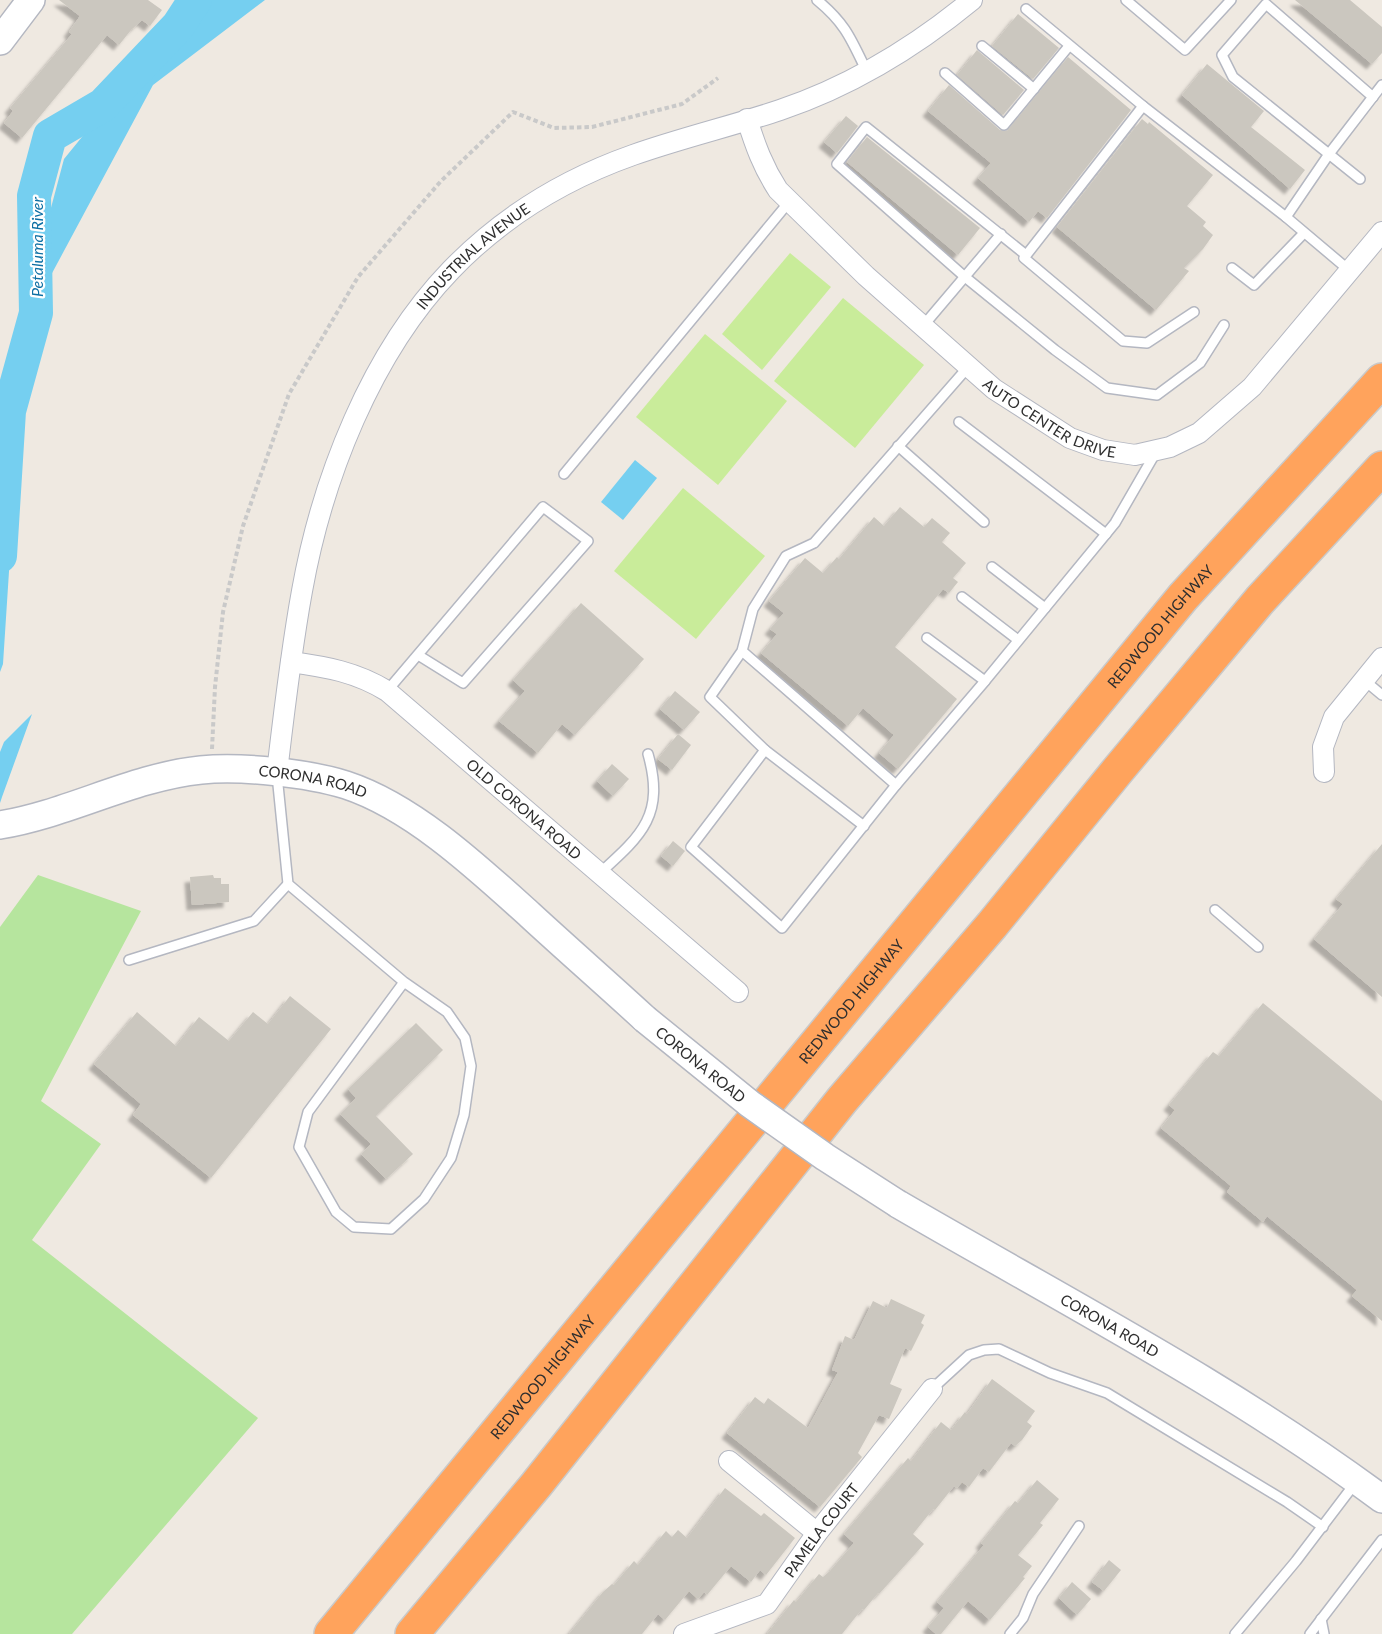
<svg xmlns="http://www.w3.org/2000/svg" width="1382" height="1634" font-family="Lato,sans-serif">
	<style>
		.green { fill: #b6e59e }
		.pitch { fill: #c9ec9a }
		.water { fill: #75cff0 }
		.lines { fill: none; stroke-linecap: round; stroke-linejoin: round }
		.river { stroke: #75cff0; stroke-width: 34 }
		.building { fill: #cbc7bf; filter: url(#shadow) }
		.service-casing { stroke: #b4b7c1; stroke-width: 12 }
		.minor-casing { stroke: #b4b7c1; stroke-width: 22 }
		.secondary-casing { stroke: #b4b7c1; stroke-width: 30 }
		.motorway-casing { stroke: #c9c9c9; stroke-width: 36 }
		.path { stroke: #c9c9c9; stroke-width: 4; stroke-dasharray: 4.5 3; stroke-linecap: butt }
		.service { stroke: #fff; stroke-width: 9 }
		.minor { stroke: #fff; stroke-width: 20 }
		.secondary { stroke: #fff; stroke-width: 27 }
		.motorway { stroke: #ffa35c; stroke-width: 33 }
		.secondary-bridge-casing { stroke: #b4b7c1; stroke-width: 30; stroke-linecap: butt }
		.secondary-bridge { stroke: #fff; stroke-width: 27 }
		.labels { text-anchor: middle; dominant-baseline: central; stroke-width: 4.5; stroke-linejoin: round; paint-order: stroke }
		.street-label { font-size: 15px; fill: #2e2e2e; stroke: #fff }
		.water-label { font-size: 16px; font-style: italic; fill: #0d6fa3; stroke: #fff }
	</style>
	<defs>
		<filter id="shadow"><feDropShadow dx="-5.5" dy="5.5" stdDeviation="1.5" flood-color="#0004"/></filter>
	</defs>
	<rect width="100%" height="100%" fill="#efe9e1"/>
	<polygon class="green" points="38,875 141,911 41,1101 101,1144 32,1240 258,1418 72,1634 0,1634 0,927"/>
	<g class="pitch">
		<polygon points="790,253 831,287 762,370 722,334"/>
		<polygon points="843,298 924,365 855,448 774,381"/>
		<polygon points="705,334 787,401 718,485 636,417"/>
		<polygon points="683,488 765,556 696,639 614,571"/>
	</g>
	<g class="water">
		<polygon points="207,0 265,0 153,85 43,290 18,433 3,664 0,672 0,557 19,328 64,159 179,18"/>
		<polygon points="635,460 657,478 623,520 601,502"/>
		<polygon points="32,714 2,797 0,803 0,752 4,742"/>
	</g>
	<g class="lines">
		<polyline class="river" points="0,556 9,411 36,313 34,196 50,136 103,105 178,26 195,0"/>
	</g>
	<g class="building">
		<polygon points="59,0 148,0 162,10 150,26 142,20 131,30 119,45 107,35 22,138 4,123 13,111 10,108 72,34 69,32 80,16"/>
		<polygon points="1295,0 1350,0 1382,27 1382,53 1372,64"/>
		<polygon points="1018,14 1059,48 1033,79 992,46"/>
		<polygon points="977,50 1024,90 1003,115 957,75"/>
		<polygon points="1068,57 1131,110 1047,218 1038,211 1029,222 978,178 991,163 928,111 949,85 1000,130 1007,131"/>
		<polygon points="1207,64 1264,111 1251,127 1305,170 1290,189 1182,95"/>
		<polygon points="846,116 858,126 837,153 824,142"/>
		<polygon points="1142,119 1148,124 1149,122 1213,175 1187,206 1206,222 1203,226 1213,235 1203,249 1184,268 1189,271 1156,310 1057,227"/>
		<polygon points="867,137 980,228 958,255 847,162"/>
		<polygon points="900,507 924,527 932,518 950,533 942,542 966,563 953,578 958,582 949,593 943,589 895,647 957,699 898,769 879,753 894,735 863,708 848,726 761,653 777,634 770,629 784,613 769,601 805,558 823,573 837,557 839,559 874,517 884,526"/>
		<polygon points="581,603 644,659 575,735 562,724 538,753 499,721 525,691 513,680"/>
		<polygon points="675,691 700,712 684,730 660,709"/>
		<polygon points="678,734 691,745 672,770 658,759"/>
		<polygon points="612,764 629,779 613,796 597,781"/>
		<polygon points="673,841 685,851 673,866 661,856"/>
		<polygon points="1382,844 1382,997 1314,939 1343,904 1336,899"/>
		<polygon points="213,875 214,878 221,878 221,884 229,884 229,902 192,905 190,877"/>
		<polygon points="290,996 331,1029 211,1178 133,1115 141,1104 94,1064 137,1012 176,1046 199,1017 229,1041 253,1012 268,1024"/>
		<polygon points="1263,1003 1382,1101 1382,1321 1352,1296 1357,1290 1267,1216 1263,1222 1227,1192 1231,1186 1161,1128 1175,1110 1169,1105 1213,1052 1219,1056"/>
		<polygon points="416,1023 443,1050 376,1116 413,1154 386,1179 361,1154 371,1144 340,1114 356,1098 348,1089"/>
		<polygon points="891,1299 925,1315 921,1323 924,1325 911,1351 905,1348 890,1384 902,1389 889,1419 879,1415 858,1453 862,1457 820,1507 727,1433 755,1397 764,1404 768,1398 808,1428 838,1372 832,1370 845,1336 854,1340 873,1301 887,1308"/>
		<polygon points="992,1379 1035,1411 1027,1422 1032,1426 1022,1440 1015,1446 1011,1443 989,1472 983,1468 969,1487 962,1482 957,1488 954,1486 935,1510 933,1509 913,1534 924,1544 879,1594 878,1593 864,1610 862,1609 842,1634 767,1634 794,1600 796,1602 819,1574 823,1577 830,1571 854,1543 844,1534 908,1458 911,1461 941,1422 951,1430 965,1412 967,1414"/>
		<polygon points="1037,1480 1059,1499 1040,1523 1043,1525 1018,1555 1032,1566 1023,1577 1025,1578 990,1620 968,1601 941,1634 936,1634 928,1627 944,1608 937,1602 984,1545 981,1543 1015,1501 1018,1503"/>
		<polygon points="725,1488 761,1516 764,1513 795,1538 766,1575 760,1570 751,1582 731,1566 707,1595 704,1592 698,1599 689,1591 665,1620 658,1614 642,1634 569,1634 603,1592 612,1584 614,1585 634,1561 638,1565 666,1531 672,1537 678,1530 687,1538"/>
		<polygon points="1109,1560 1121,1570 1104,1591 1092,1582"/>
		<polygon points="1072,1582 1091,1599 1077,1615 1059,1598"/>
	</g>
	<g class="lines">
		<g class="service-casing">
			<g id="service">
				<path d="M817 0C846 24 851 39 867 72"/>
				<polyline points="1126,0 1185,50 1231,0"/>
				<polyline points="1026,9 1143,106 1286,217 1350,271"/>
				<polyline points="982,46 1034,89"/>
				<polyline points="945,73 1004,125 1069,46"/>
				<polyline points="1143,106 1024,258 1123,341 1147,343 1194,312"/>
				<polyline points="1360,179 1233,77 1222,55 1266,4 1373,97"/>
				<polyline points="1286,217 1329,154 1382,85"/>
				<polyline points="1026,255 866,127 837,164 965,277 1055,350 1107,388 1157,395 1200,363 1224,325"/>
				<polyline points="1232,268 1254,285 1304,233"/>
				<polyline points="923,326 1001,234"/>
				<polyline points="959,422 1106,534"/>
				<polyline points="898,446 984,522"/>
				<polyline points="564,474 789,202"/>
				<polyline points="992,567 1045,608"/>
				<polyline points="962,597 1018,640"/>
				<polyline points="927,638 985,681 1115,523 1156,452"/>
				<polyline points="742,651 896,785 782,928 691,847 765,750 710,697 742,651 753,609 786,556 814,543 969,366"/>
				<polyline points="1364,680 1382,695"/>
				<polyline points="387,691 543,507 588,541 463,683 418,655"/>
				<polyline points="765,750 864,826"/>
				<polyline points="277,775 288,884 404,982 308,1112 299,1147 336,1212 354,1227 391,1229 424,1199 451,1158 464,1115 471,1066 465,1038 447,1012 404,982"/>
				<polyline points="896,785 985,681"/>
				<path d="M600 873C642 835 665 815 648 754"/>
				<polyline points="1215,910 1258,947"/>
				<polyline points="129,960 254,921 288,884"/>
				<polyline points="932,1389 969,1355 984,1350 999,1349 1050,1373 1107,1393 1287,1502 1323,1527"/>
				<polyline points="1321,1619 1324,1634"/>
				<polyline points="1010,1634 1023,1618 1033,1594 1079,1526"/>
				<polyline points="1235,1634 1296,1561 1356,1482"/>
				<polyline points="1310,1634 1382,1540"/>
			</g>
		</g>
		<g class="minor-casing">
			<g id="minor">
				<path id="s1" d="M747 119C755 145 763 167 778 190L866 276 994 389 1070 438 1103 450 1135 455 1170 447 1199 433 1252 387 1382 232"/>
				<path id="s2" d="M291 662C327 667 356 672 387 691L738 992"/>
				<path id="s3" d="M277 772C284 712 291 651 302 591 322 479 371 353 451 270 502 217 565 179 633 155 681 138 732 126 780 110 851 86 915 47 972 0"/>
				<polyline points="1324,772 1323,747 1334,717 1382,658"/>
				<polyline points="729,1461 817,1533"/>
				<path id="s4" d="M684 1634 767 1604 817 1533 932 1389"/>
			</g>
		</g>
		<g class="secondary-casing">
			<g id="secondary">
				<polyline points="0,41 31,0"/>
				<path id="s5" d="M0 825C68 814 132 777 201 770 241 766 308 773 346 785 413 807 478 868 530 915 568 950 607 984 645 1019"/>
				<path id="s6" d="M898 1204C1061 1299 1230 1386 1382 1499"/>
			</g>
		</g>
		<g class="motorway-casing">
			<g id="motorway">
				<path id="s7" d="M331 1634 1183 597 1382 380"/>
				<polyline points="412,1634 536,1485 842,1100 992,925 1118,770 1260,600 1382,468"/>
			</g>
		</g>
		<polyline class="path" points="212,749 215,687 223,612 243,526 289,394 358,277 441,181 513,112 554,128 592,127 682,104 718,78"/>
		<use href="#service" class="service"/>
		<use href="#minor" class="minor"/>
		<use href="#secondary" class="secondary"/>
		<use href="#motorway" class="motorway"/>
		<g class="secondary-bridge-casing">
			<g id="secondary-bridge">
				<path id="s8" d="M645 1019 750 1104 825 1157 898 1204"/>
			</g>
		</g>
		<use href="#secondary-bridge" class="secondary-bridge"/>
	</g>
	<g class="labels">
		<g class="street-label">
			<text stroke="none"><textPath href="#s3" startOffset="567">INDUSTRIAL AVENUE</textPath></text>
			<text stroke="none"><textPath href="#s1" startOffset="435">AUTO CENTER DRIVE</textPath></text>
			<text stroke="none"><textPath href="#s7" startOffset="1305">REDWOOD HIGHWAY</textPath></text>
			<text stroke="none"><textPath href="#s5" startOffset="322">CORONA ROAD</textPath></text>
			<text stroke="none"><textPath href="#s2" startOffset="282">OLD CORONA ROAD</textPath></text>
			<text stroke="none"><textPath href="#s7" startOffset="819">REDWOOD HIGHWAY</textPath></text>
			<text stroke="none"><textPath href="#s8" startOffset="72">CORONA ROAD</textPath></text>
			<text stroke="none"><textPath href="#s6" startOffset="244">CORONA ROAD</textPath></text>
			<text stroke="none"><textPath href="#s7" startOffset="333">REDWOOD HIGHWAY</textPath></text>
			<text stroke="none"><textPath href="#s4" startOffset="180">PAMELA COURT</textPath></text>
		</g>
		<g class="water-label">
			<text transform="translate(36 247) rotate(-90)">Petaluma River</text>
		</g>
	</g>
</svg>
